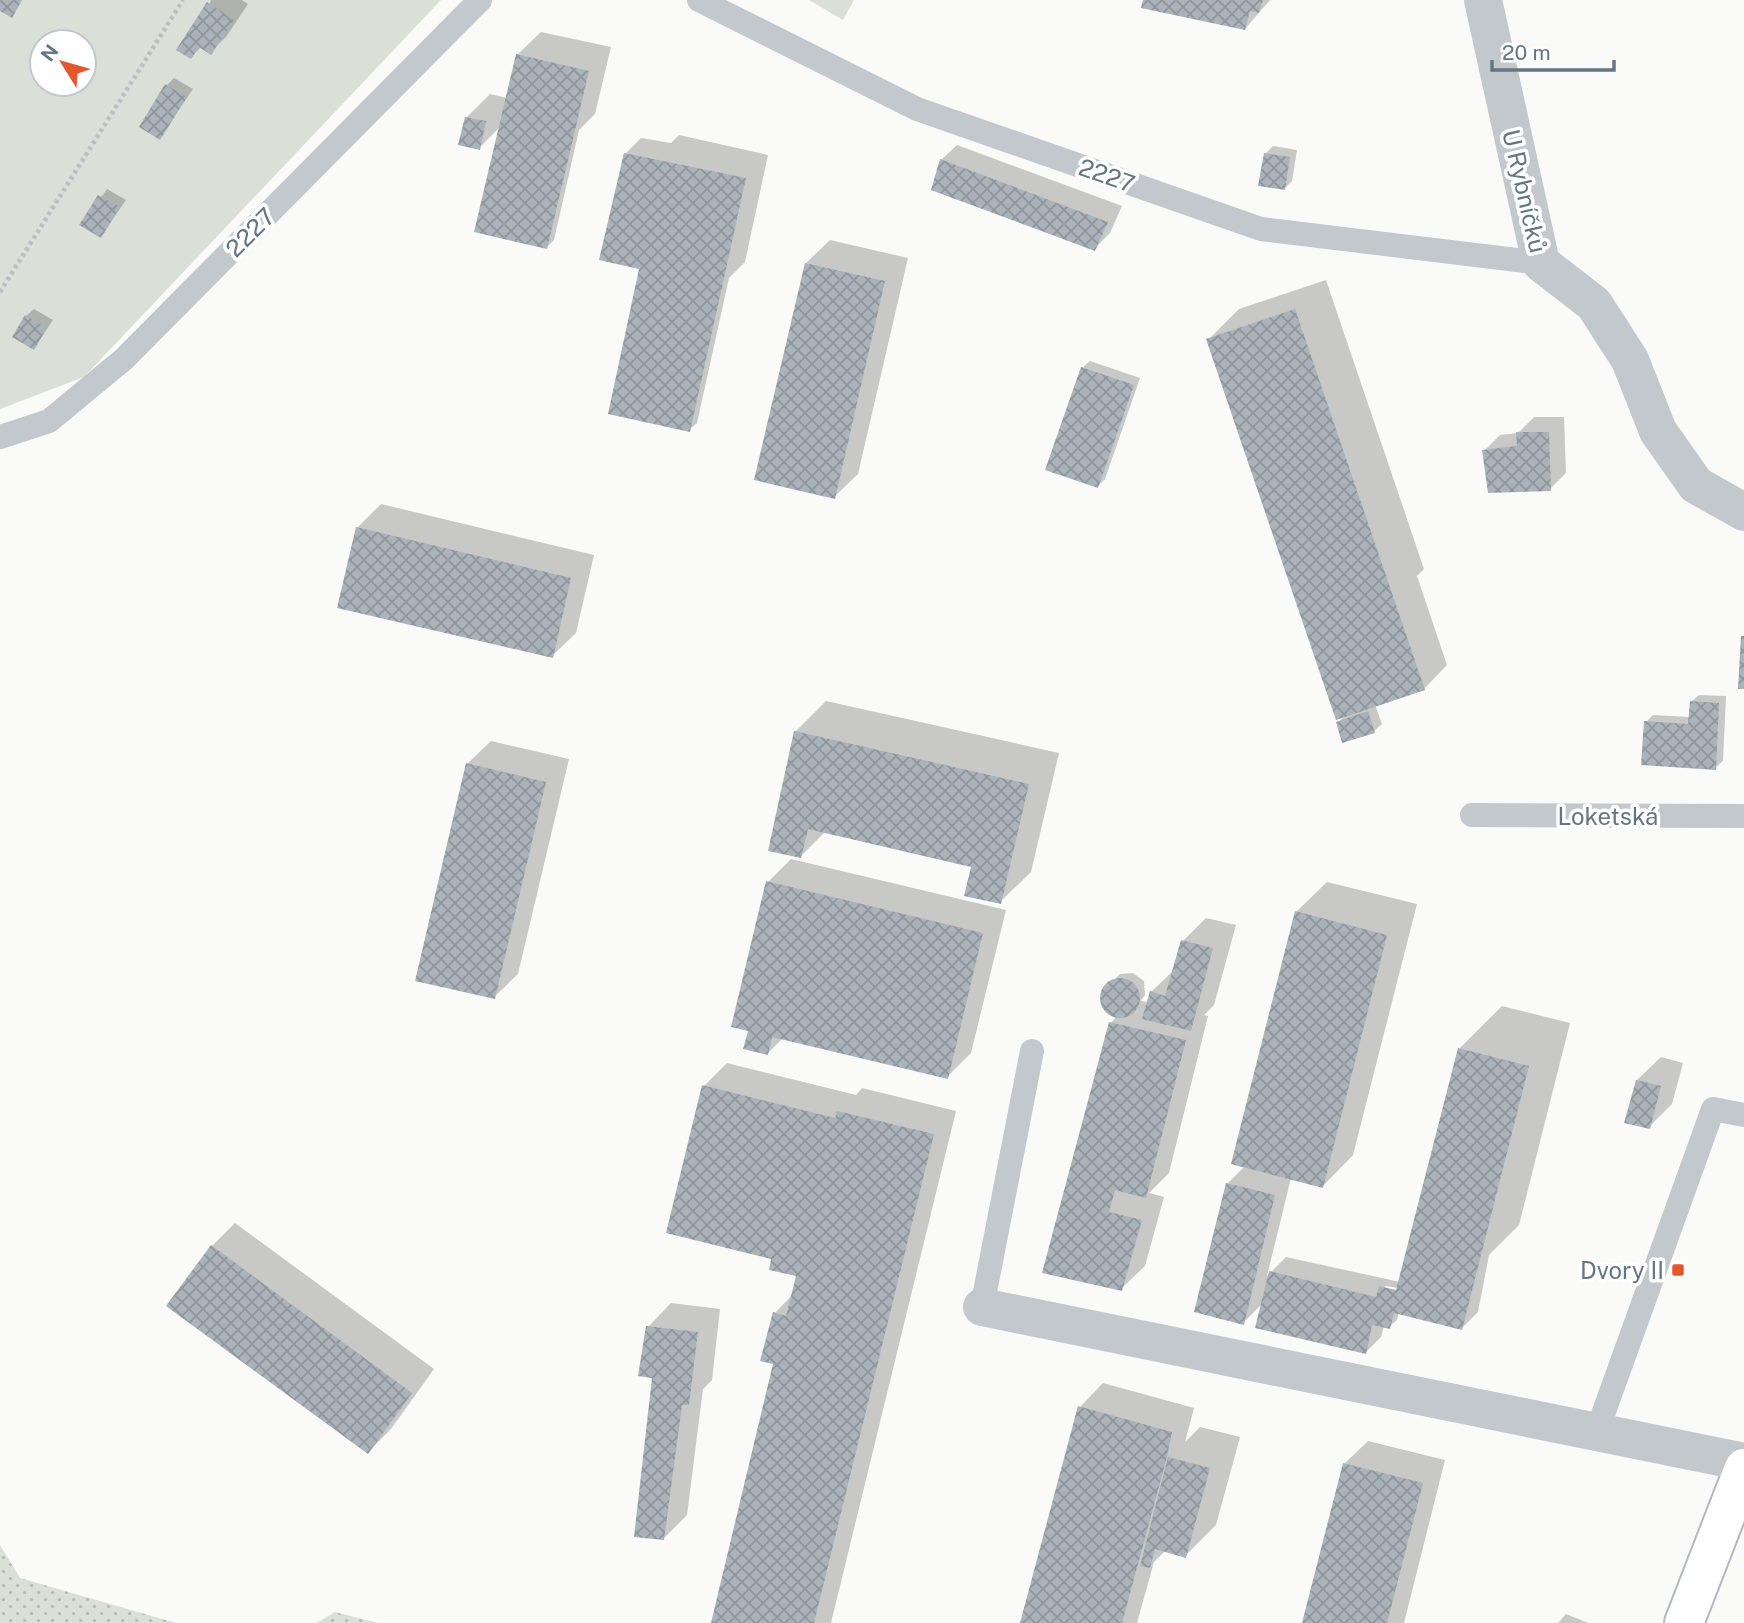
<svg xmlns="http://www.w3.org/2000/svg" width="1744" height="1623" font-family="'Public Sans',sans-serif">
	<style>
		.grass { fill: url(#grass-dots) }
		.garden { fill: #dadfd7; fill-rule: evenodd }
		.shadow { fill: #0003; fill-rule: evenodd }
		.building { fill: url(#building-cross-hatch) }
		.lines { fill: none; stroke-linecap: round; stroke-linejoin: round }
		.secondary-casing { stroke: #b3babf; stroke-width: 42 }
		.path { stroke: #bbbfc2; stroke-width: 4.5; stroke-dasharray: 3.5 3.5; stroke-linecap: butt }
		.lane { stroke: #c3c8cc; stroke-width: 24 }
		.street { stroke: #c3c8cc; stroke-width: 38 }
		.secondary { stroke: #fff; stroke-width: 38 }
		.poi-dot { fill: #e4572e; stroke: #fff; stroke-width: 2.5 }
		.labels { text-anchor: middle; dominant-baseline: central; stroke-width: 7; stroke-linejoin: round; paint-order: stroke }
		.street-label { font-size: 24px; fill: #657683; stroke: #fff }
		.poi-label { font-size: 24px; fill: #657683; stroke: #fff; text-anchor: end }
	</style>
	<defs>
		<pattern id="grass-dots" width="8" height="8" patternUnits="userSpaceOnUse" patternTransform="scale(1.75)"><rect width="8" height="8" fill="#dadfd7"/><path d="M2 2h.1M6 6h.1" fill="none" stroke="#b4b9b4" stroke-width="1.8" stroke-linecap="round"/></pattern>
		<pattern id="building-cross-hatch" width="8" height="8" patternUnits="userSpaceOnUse" patternTransform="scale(1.75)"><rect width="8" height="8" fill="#aab3b9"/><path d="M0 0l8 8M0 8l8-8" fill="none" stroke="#8e969c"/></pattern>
	</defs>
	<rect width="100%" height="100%" fill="#fafaf8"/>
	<g class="grass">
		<polygon points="0,1545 20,1578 176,1623 0,1623"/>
		<polygon points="335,1612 378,1623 317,1623"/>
	</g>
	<g class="garden">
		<path d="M0 0H441L84 377 0 409ZM42 42H84V84H42Z"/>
		<polygon points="809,0 854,0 843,20"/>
	</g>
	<g class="shadow">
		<polygon points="211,0 242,0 248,4 226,37 210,52 201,47 191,57"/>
		<polygon points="1144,0 1270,0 1245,29"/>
		<polygon points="541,32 611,47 595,114 579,130 554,240 547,247 500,127 479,148 466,118 490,94 507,98 517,55"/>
		<polygon points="174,78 193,89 160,137 167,85"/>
		<polygon points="679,135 768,155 745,262 729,278 697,423 689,430 641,269 625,154 641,138 671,143"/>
		<polygon points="957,145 1122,206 1110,233 1094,249 941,160"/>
		<polygon points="1273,146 1297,150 1292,181 1284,189 1265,154"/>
		<polygon points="107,189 126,200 101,236 82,224"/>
		<polygon points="830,240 908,258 858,474 834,497 806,263"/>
		<polygon points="1326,280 1424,569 1417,576 1447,665 1424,689 1375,705 1382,724 1374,731 1338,722 1346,715 1208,340 1239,309"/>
		<polygon points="34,309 53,320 34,348 26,316"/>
		<polygon points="1090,361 1140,378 1105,479 1098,486 1082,368"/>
		<polygon points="1534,417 1564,417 1566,473 1550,489 1484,451 1500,435 1518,433"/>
		<polygon points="381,504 594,555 576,633 552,656 357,528"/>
		<polygon points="1699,695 1726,696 1723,761 1715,768 1646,722 1653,715 1690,717 1691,702"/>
		<polygon points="826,701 1059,753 1031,872 1000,902 973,865 825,832 801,856 770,850 795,732"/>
		<polygon points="491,741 569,759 518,974 494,997 467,764"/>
		<polygon points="791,859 1006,910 971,1053 947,1077 783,1038 768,1053 750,1030 768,882"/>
		<path d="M1327 882 1417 904 1353 1155 1323 1186 1291 1178 1267 1276 1286 1257 1400 1282 1459 1049 1502 1006 1570 1023 1519 1225 1489 1255 1478 1312 1462 1328 1399 1312 1397 1320 1389 1327 1384 1326 1381 1337 1366 1352 1263 1303 1243 1323 1227 1184 1245 1166 1296 912ZM1385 1286 1398 1288V1292L1384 1289Z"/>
		<polygon points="1206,918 1236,925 1214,1005 1204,1015 1208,1016 1169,1173 1149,1193 1164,1197 1145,1266 1121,1289 1045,1272 1111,1023 1119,1014 1112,1014 1103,1004 1104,990 1120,974 1133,973 1144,981 1145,995 1141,1001 1148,1002 1151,992 1175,969 1183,941"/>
		<polygon points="1661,1057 1683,1063 1672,1104 1649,1127 1637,1080"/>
		<polygon points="727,1063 856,1095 862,1088 956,1111 831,1623 713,1623 775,1363 775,1313 793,1294 799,1275 773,1257 704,1086"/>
		<polygon points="235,1223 434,1369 391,1429 368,1452 212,1246"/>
		<polygon points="671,1303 720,1309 712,1380 703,1389 687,1515 664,1538 654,1376 648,1327"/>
		<polygon points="1103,1383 1194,1408 1185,1442 1200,1427 1240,1437 1216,1525 1185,1556 1166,1550 1154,1562 1137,1623 1022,1623 1080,1407"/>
		<polygon points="1368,1441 1445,1460 1404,1623 1303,1623 1344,1464"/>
		<polygon points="1566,1614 1588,1623 1558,1623"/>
	</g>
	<g class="building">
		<polygon points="0,0 22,0 12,18 0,11"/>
		<polygon points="1143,0 1263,0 1259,13 1250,11 1245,30 1141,8"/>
		<polygon points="207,2 234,20 211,55 199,47 191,59 176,50"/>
		<polygon points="516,54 589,71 547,249 474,232"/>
		<polygon points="165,84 187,97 160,140 139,127"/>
		<polygon points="465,117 486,121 480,150 458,145"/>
		<polygon points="624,153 746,178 690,432 608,414 639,269 599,260"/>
		<polygon points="1264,153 1290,157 1285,190 1258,186"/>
		<polygon points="940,159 1108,222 1095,251 931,190"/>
		<polygon points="98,195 120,207 101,238 79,225"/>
		<polygon points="805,263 885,281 835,499 754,480"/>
		<polygon points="1295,309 1425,690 1336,720 1206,339"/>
		<polygon points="25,315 47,328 34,350 12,337"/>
		<polygon points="1081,367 1134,385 1098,488 1045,470"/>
		<polygon points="1516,432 1549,432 1551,491 1488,493 1482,450 1517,446"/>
		<polygon points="356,527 571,578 553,658 337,608"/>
		<polygon points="1741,636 1744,636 1744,689 1738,689"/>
		<polygon points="1690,701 1719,703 1716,770 1641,765 1644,721 1688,724"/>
		<polygon points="1368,711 1375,733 1342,743 1336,722"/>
		<polygon points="794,731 1029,784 1001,904 964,896 971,867 808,829 801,858 768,851"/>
		<polygon points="466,763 546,782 495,999 415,981"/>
		<polygon points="766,881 983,933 948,1079 772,1037 768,1055 743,1049 748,1031 731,1027"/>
		<polygon points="1295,911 1387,935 1323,1188 1231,1164"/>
		<polygon points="1181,940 1213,948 1191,1031 1142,1019 1150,991 1165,996"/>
		<circle cx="1120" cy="998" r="20"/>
		<polygon points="1109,1022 1186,1040 1146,1198 1115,1190 1109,1212 1142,1220 1122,1291 1042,1273"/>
		<polygon points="1458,1048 1529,1066 1462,1330 1394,1313 1390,1329 1372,1325 1366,1354 1255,1328 1269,1271 1376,1297 1379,1286 1396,1290"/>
		<polygon points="1636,1080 1661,1086 1650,1129 1624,1123"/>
		<polygon points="702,1085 835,1118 837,1111 934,1134 814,1623 711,1623 773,1364 760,1361 773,1312 786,1316 796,1276 769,1270 771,1259 666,1233"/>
		<polygon points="1226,1183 1275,1195 1244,1325 1194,1312"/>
		<polygon points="211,1245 412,1393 368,1454 166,1306"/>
		<polygon points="646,1326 698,1332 689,1405 682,1405 664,1540 634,1537 652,1378 638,1376"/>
		<polygon points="1078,1406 1172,1432 1167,1457 1122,1623 1020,1623"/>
		<polygon points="1168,1457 1210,1468 1186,1558 1155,1549 1150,1568 1140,1566"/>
		<polygon points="1343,1463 1423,1483 1387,1623 1302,1623"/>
	</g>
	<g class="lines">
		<g class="secondary-casing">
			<polyline id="secondary" points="1684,1623 1744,1468"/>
		</g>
		<polyline class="path" points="0,292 183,0"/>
		<g class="lane">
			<polyline points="699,0 917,109 1261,229 1541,263"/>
			<polyline points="0,437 49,421 124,359 480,0"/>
			<polyline points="1472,815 1744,816"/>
			<polyline points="982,1307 1032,1051"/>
			<polyline points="1597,1431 1713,1109 1744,1115"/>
		</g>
		<g class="street">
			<polyline points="1483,0 1541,263 1594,304 1630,360 1658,431 1696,485 1744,512"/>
			<polyline points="982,1307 1744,1462"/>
		</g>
		<use href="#secondary" class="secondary"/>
	</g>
	<rect class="poi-dot" x="1671" y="1263" width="14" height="14" rx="3.5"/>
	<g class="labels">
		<g class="street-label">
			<text transform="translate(1107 175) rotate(19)">2227</text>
			<text transform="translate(1525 191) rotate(77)">U Rybníčků</text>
			<text transform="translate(250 232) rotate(-45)">2227</text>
			<text x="1608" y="816">Loketská</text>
		</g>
		<g class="poi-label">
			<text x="1664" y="1270">Dvory II</text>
		</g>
	</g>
	<g transform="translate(63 63) rotate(307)"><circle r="33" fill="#ffffff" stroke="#c1c8cd" stroke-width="2"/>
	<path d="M0-5L12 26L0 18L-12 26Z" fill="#e4572e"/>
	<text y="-10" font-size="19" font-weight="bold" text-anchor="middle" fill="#657683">N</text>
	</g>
	<path d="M1492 60v10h122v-10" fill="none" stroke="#657683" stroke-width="3.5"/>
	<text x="1502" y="60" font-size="21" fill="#657683" stroke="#ffffff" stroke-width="5" paint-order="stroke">20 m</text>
</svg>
